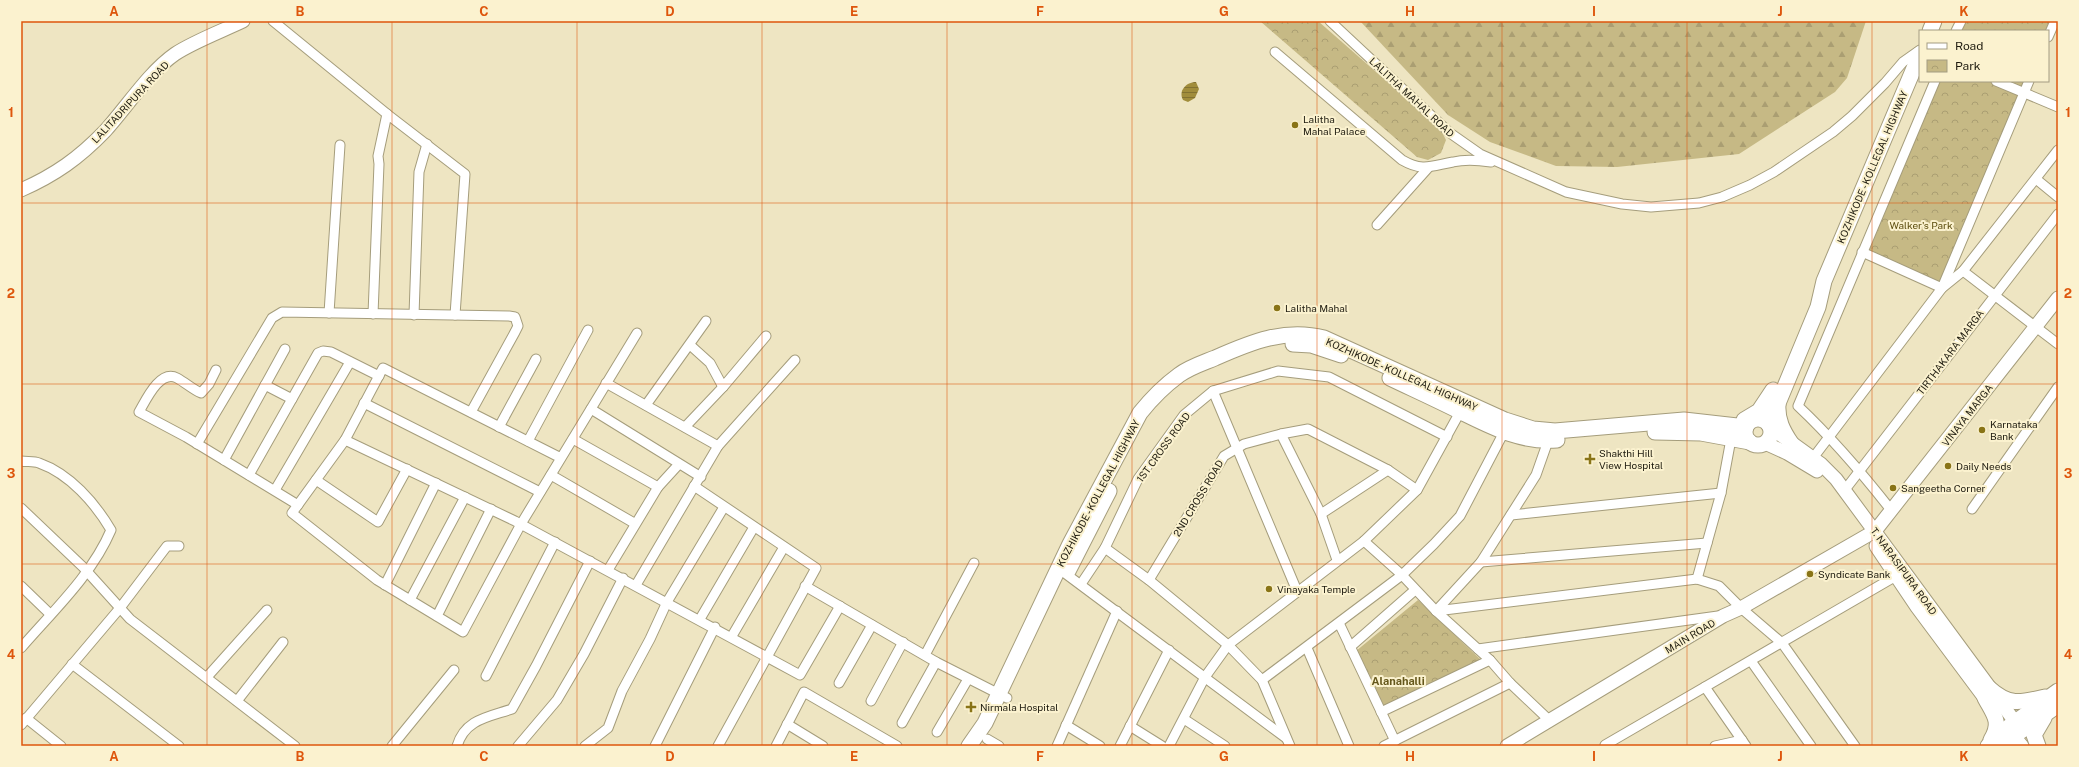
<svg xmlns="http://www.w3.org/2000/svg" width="2079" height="767" font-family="'Public Sans',sans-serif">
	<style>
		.forest { fill: url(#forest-firs) }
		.park { fill: url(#park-crowns) }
		.water { fill: url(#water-rules) }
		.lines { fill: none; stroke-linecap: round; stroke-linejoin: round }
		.street-casing { stroke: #a59d7c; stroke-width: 11 }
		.secondary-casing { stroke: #a59d7c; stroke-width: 15 }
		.primary-casing { stroke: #a59d7c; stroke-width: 17 }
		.street { stroke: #fff; stroke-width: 9 }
		.secondary { stroke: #fff; stroke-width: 13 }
		.primary { stroke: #fff; stroke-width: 15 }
		.grid { fill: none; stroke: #de560c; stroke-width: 1; stroke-opacity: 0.55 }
		.poi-dot { fill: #897417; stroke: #fbf2cf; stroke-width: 1.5 }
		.labels { text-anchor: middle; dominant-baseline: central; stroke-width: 4; stroke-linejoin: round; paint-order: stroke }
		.street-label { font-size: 10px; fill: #1e1b0f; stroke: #fbf2cf }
		.poi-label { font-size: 10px; fill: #1e1b0f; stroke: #fbf2cf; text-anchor: start }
		.park-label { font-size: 10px; fill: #5b4c0c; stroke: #fbf2cf }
		.neighbourhood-label { font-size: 11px; font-weight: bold; fill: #65571b; stroke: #fbf2cf }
		.neatline { fill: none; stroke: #de560c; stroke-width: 1.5 }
		.grid-label { font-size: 13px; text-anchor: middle; font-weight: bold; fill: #de560c }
	</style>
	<defs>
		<pattern id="forest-firs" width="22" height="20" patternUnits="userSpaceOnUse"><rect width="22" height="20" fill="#c6b985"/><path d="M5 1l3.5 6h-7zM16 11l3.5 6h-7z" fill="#aa9e72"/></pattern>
		<pattern id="park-crowns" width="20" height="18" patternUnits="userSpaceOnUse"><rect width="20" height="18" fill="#c6b985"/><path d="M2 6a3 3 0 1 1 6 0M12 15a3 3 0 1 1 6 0" fill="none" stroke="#aa9e72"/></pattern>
		<pattern id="water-rules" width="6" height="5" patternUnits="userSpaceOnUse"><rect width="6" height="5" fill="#a18d3b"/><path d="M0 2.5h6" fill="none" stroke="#837230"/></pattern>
	</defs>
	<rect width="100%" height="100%" fill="#eee5c2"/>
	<polygon class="forest" points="1360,21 1866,21 1847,78 1835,92 1739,154 1617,167 1556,166 1490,142 1448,115"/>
	<g class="park">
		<polygon points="1260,21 1318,21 1440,128 1446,140 1441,153 1428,160 1417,157"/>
		<polygon points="1963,21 2054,21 2048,31 1959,31"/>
		<polygon points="1937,81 2029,81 1942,288 1862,252"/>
		<polygon points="1418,600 1481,660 1384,706 1356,651"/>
	</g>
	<path class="water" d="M1196 82 1199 89 1195 98 1188 102 1183 100C1178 91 1186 82 1196 82Z"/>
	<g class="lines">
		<g class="street-casing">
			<g id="street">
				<polyline points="273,21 387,114 465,174 455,315"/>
				<polyline points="1330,21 1450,133 1480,154 1566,192 1622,204 1651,207 1699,203 1722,197 1750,185 1774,172 1833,132 1852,116 1885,83 1903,62 1920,50"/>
				<polyline points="1956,31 1961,21"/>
				<polyline points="2048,37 2055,21"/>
				<path d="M1275 52 1402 160C1423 172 1431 166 1453 162 1465 159 1478 160 1491 162"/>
				<polyline points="1996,81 2058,107"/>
				<polyline points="2036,179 2058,197"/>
				<polyline points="1377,225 1428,168"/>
				<polyline points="1862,252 1942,288 2029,81"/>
				<polyline points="1963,271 2058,344"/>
				<polyline points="329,313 340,145"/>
				<polyline points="373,314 379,164 378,156 387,114"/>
				<polyline points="414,315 419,172 427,144"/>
				<polyline points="690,345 710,363 723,387"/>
				<path d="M216 370 209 384 201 393C192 389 186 383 177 378 160 369 146 400 139 412L186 437 298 505"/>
				<polyline points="606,383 718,446"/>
				<polyline points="265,385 292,399"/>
				<polyline points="1213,391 1297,591"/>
				<polyline points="364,403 540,492"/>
				<polyline points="646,405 706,321"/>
				<polyline points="591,409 701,477"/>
				<polyline points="499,427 536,359"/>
				<polyline points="685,427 723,387 766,336"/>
				<polyline points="1281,434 1321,514 1337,560"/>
				<polyline points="573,439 658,487"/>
				<polyline points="345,440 515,521 800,675 840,606"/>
				<polyline points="528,441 588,330"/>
				<polyline points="197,444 272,318 282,312 509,316 515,317 518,326 515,332 471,412"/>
				<polyline points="561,458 383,368 345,440 292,513 377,580 463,632 521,524 637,333"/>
				<polyline points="1813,458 1942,288 1963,271 2058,150"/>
				<polyline points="224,460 285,349"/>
				<path d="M21 461C27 462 34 461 39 463 70 474 95 503 111 530 92 575 52 612 21 648"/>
				<polyline points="249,475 318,353 323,351 331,352 379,376"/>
				<polyline points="551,475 634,523"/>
				<polyline points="316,480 378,522 407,469"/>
				<polyline points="694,486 816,568 718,746"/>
				<polyline points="275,490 350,362"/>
				<polyline points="1844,491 2058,214"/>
				<polyline points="21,508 83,567 130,619 295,746"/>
				<polyline points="1972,509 2058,387"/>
				<path d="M1891 510C1862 473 1832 438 1798 406L1935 81"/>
				<polyline points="1321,514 1388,470"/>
				<polyline points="1511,515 1721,493"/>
				<polyline points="1364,541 1402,575 1436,611 1490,660 1510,683 1549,720"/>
				<polyline points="1105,548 1149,580 1228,645 1262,680 1290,746"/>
				<polyline points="1481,562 1707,543"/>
				<polyline points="608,570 658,487 679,464"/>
				<polyline points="1066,574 1286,738"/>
				<polyline points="1697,579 1721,493 1731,439"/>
				<polyline points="1149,580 1224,456 1244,444 1281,434 1308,429 1388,470 1417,490"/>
				<polyline points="1081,584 1105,548 1138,479 1184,415 1213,391 1278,371 1329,377 1447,437"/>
				<polyline points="385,585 436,483"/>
				<polyline points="636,585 718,446 795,360"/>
				<polyline points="21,586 50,614"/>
				<polyline points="805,586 936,662 1007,698"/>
				<polyline points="410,600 465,497"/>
				<polyline points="1436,611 1697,579 1719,586 1741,608 1782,643 1855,746"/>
				<polyline points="1436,611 1481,562 1536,475 1548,441"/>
				<polyline points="437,616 491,509"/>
				<polyline points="700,619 754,527"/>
				<polyline points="1339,623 1395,741"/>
				<polyline points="732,636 784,547"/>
				<polyline points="1350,647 1415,590"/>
				<polyline points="1307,648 1349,746"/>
				<polyline points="1478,649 1718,616"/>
				<polyline points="925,655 974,563"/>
				<polyline points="1751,661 1811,746"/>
				<polyline points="72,664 179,746"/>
				<polyline points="486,676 555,542"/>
				<polyline points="207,677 267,610"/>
				<polyline points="1262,680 1402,575 1434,544 1460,516 1504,432"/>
				<polyline points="839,683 872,625"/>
				<polyline points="1705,687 1746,746"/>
				<polyline points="237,701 283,642"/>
				<polyline points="871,701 903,642"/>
				<polyline points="1381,712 1490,660"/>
				<polyline points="26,718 61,746"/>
				<polyline points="1184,719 1225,746"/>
				<polyline points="902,723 936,662"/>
				<polyline points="787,724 823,746"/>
				<polyline points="21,725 120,608 167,546 179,546"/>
				<polyline points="1066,725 1100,746"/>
				<polyline points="1130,726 1162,746"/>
				<polyline points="937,732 968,679"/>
				<polyline points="987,739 999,746"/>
				<polyline points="1605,745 1896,576"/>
				<polyline points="392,746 454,670"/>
				<path d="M457 746C465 719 489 717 512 709L536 666 590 561"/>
				<polyline points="518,746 557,700 584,654 623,578"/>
				<polyline points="585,746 608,728 622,691 650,639 667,602 724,507"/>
				<polyline points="655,746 715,627"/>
				<polyline points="776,746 804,692 897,746"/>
				<polyline points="1057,746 1117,611"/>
				<polyline points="1120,746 1169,650"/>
				<polyline points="1169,746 1205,677 1228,645 1364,541 1417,490 1460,412"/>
				<polyline points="1384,746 1510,683"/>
				<polyline points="1715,746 1742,740"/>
			</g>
		</g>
		<g class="secondary-casing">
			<g id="secondary">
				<path d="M21 190C55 175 79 158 105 131 126 108 149 72 175 54 193 42 222 31 243 21"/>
				<polyline points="1771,428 1821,464 1836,479 2021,730"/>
				<polyline points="1765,443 1787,453 1817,471"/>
				<polyline points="1876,546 1917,607 1990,705"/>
				<polyline points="2008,729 2022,746"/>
				<polyline points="1507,746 1723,616 1741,608 1875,531 2058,298"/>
			</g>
		</g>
		<g class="primary-casing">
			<g id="primary">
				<polyline points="1930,31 1934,21"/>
				<polyline points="1293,344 1311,345 1341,355"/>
				<path d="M1390 378C1413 389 1435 399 1457 410 1490 426 1520 443 1557 440"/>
				<path d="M1778 405C1777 420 1783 431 1791 443"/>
				<circle cx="1758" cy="432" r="13"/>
				<polyline points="1744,420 1759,411 1773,390"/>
				<polyline points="1769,425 1818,307 1824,281 1920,54"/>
				<polyline points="1655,432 1701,433 1750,442"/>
				<polyline points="1068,571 1109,491"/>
				<path d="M1989 688C2009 706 2020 703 2045 697"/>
				<path d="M1985 698C1994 715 2002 722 1991 740"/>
				<path d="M969 746 985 723 1070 544 1140 413C1152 398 1164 386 1179 375 1190 367 1203 363 1215 358 1251 342 1285 328 1324 338L1505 420 1533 429 1555 431 1684 420 1746 427"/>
				<polyline points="1988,746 2007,728 2058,691"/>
				<polyline points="2004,746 2021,731 2058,705"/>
				<polyline points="2038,746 2034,735 2044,718"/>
			</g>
		</g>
		<use href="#street" class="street"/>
		<use href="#secondary" class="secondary"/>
		<use href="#primary" class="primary"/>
	</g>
	<path class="grid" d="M207 21V746M392 21V746M577 21V746M762 21V746M947 21V746M1132 21V746M1317 21V746M1502 21V746M1687 21V746M1872 21V746M21 203H2058M21 384H2058M21 564H2058"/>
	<g class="poi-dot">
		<circle cx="1295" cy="125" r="4"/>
		<circle cx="1277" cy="308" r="4"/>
		<circle cx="1982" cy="430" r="4"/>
		<path d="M1588 453h4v4h4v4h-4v4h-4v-4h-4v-4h4z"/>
		<circle cx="1948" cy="466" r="4"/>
		<circle cx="1893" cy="488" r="4"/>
		<circle cx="1810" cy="574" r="4"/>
		<circle cx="1269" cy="589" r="4"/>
		<path d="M969 701h4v4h4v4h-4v4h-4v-4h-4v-4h4z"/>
	</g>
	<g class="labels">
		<g class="street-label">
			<text transform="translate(1412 97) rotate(43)">LALITHA MAHAL ROAD</text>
			<text transform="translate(130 102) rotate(-47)">LALITADRIPURA ROAD</text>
			<text transform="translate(1872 167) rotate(-67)">KOZHIKODE - KOLLEGAL HIGHWAY</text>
			<text transform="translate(1950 352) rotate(-53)">TIRTHAKARA MARGA</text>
			<text transform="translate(1402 374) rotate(24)">KOZHIKODE - KOLLEGAL HIGHWAY</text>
			<text transform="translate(1967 415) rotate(-52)">VINAYA MARGA</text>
			<text transform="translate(1163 447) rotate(-54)">1ST CROSS ROAD</text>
			<text transform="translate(1098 493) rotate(-62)">KOZHIKODE - KOLLEGAL HIGHWAY</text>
			<text transform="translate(1198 498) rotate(-59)">2ND CROSS ROAD</text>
			<text transform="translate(1904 571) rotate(54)">T. NARASIPURA ROAD</text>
			<text transform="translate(1690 636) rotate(-31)">MAIN ROAD</text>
		</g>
		<g class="poi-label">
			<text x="1303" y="119">Lalitha<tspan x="1303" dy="12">Mahal Palace</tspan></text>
			<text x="1285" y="308">Lalitha Mahal</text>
			<text x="1990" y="424">Karnataka<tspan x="1990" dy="12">Bank</tspan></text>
			<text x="1599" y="453">Shakthi Hill<tspan x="1599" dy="12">View Hospital</tspan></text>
			<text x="1956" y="466">Daily Needs</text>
			<text x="1901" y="488">Sangeetha Corner</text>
			<text x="1818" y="574">Syndicate Bank</text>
			<text x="1277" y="589">Vinayaka Temple</text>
			<text x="980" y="707">Nirmala Hospital</text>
		</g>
		<g class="park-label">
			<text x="1921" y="225">Walker's Park</text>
		</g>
		<g class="neighbourhood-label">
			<text x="1398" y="681">Alanahalli</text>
		</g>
	</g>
	<rect width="2079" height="767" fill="none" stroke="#fbf2cf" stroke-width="44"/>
	<rect x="1919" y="30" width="130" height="52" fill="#fbf2cf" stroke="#a39c82"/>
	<rect x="1927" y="43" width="20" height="6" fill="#ffffff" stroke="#a39c82"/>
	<text x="1955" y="50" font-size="12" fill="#1e1b0f">Road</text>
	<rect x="1927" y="60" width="20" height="12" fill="url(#park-crowns)" stroke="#a39c82"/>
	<text x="1955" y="70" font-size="12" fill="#1e1b0f">Park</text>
	<rect x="22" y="22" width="2035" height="723" class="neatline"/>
	<g class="grid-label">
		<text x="114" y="16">A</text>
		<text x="300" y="16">B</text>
		<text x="484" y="16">C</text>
		<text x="670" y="16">D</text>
		<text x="854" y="16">E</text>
		<text x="1040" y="16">F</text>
		<text x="1224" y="16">G</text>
		<text x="1410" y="16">H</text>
		<text x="1594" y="16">I</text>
		<text x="1780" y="16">J</text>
		<text x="1964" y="16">K</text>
		<text x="11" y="117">1</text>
		<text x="2068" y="117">1</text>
		<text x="11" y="298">2</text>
		<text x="2068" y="298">2</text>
		<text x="11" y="478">3</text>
		<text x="2068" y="478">3</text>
		<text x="11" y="659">4</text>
		<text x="2068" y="659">4</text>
		<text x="114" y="761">A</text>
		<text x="300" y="761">B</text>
		<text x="484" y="761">C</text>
		<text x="670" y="761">D</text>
		<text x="854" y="761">E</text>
		<text x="1040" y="761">F</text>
		<text x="1224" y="761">G</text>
		<text x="1410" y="761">H</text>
		<text x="1594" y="761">I</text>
		<text x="1780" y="761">J</text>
		<text x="1964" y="761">K</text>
	</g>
</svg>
